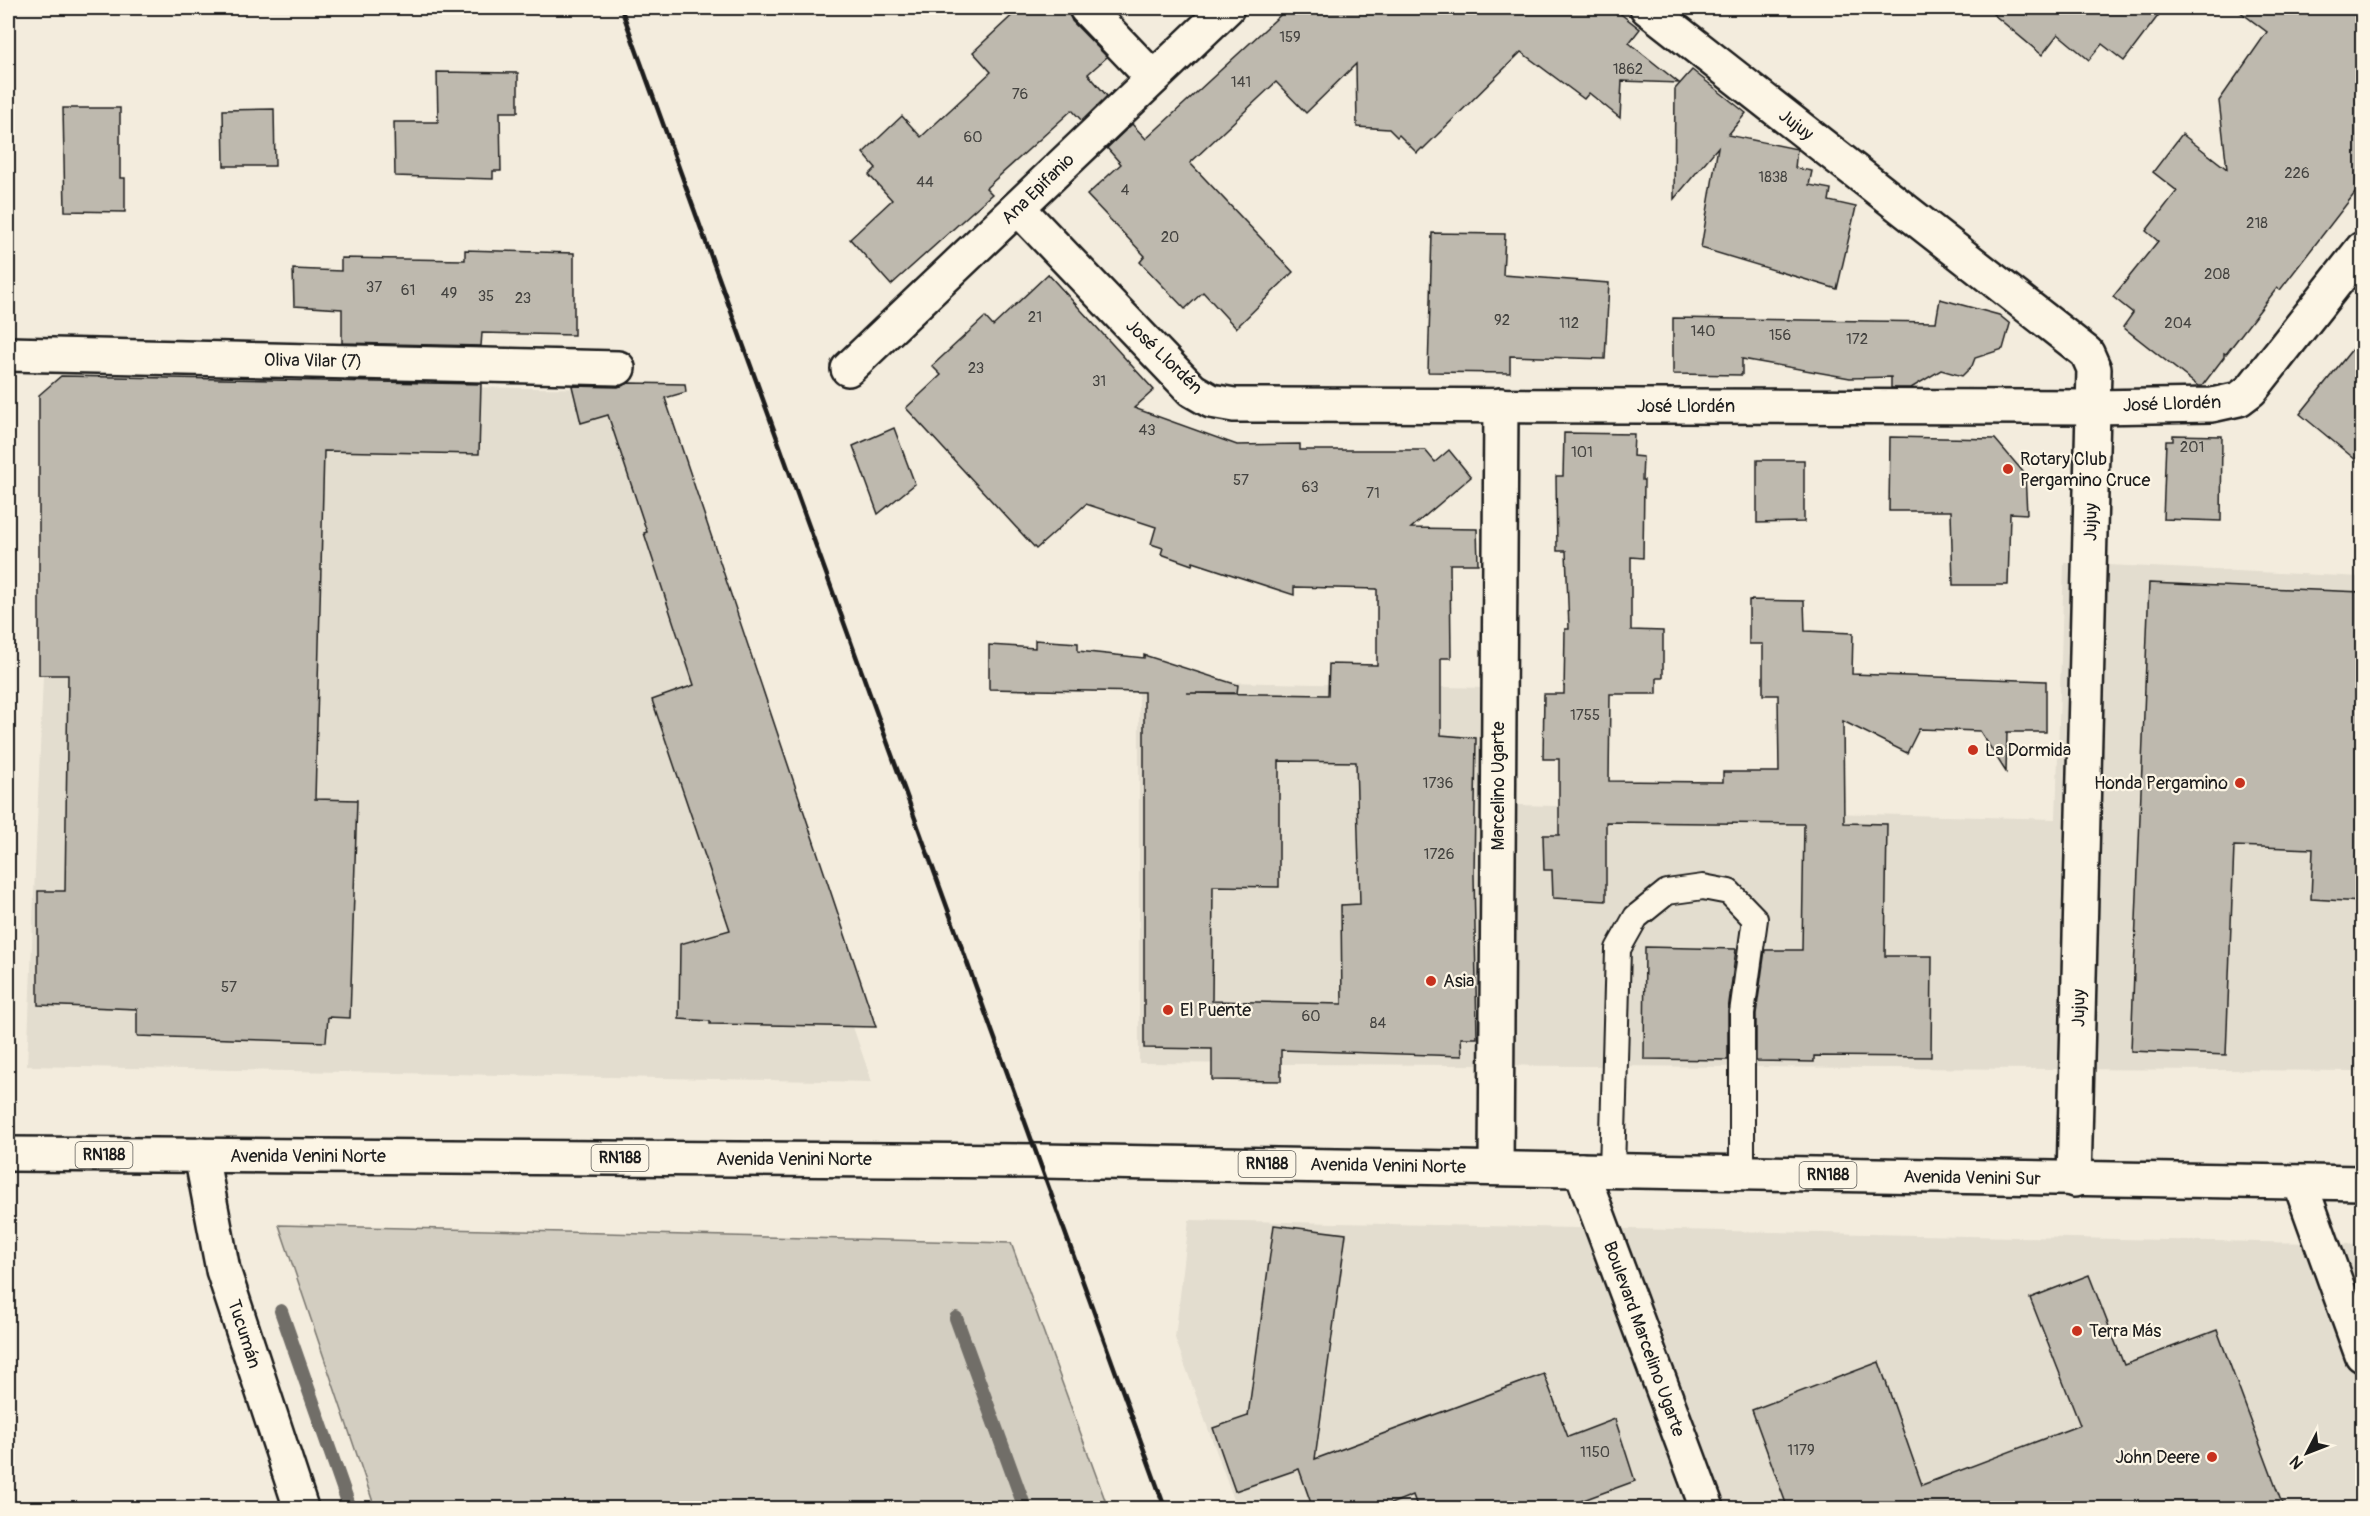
<svg xmlns="http://www.w3.org/2000/svg" width="2370" height="1516" font-family="Pangolin,sans-serif">
	<style>
		.built { fill: #e3ddcf }
		.green { fill: #d3cec1; stroke: #78756e; stroke-width: 1.5 }
		.lines { fill: none; stroke-linecap: round; stroke-linejoin: round }
		.stream { stroke: #716e68; stroke-width: 14 }
		.building { fill: #beb9ae; stroke: #1c1c1c; stroke-width: 1.5; fill-rule: evenodd }
		.lane-casing { stroke: #1c1c1c; stroke-width: 28 }
		.street-casing { stroke: #1c1c1c; stroke-width: 38 }
		.secondary-casing { stroke: #1c1c1c; stroke-width: 38 }
		.highway-casing { stroke: #1c1c1c; stroke-width: 38 }
		.lane { stroke: #fcf5e5; stroke-width: 24 }
		.street { stroke: #fcf5e5; stroke-width: 33 }
		.secondary { stroke: #fcf5e5; stroke-width: 33 }
		.highway { stroke: #fcf5e5; stroke-width: 33 }
		.rail { stroke: #1c1c1c; stroke-width: 4.5 }
		.poi-dot { fill: #c8321e; stroke: #fcf5e5; stroke-width: 2 }
		.labels { text-anchor: middle; dominant-baseline: central; stroke-width: 4.5; stroke-linejoin: round; paint-order: stroke }
		.number-label { font-size: 15px; fill: #444340 }
		.shield { fill: #fcf5e5; stroke: #5f5d58; stroke-width: 1.5 }
		.shield-label { font-size: 16px; font-weight: bold; fill: #1c1c1c }
		.street-label { font-size: 18px; fill: #1c1c1c; stroke: #fcf5e5 }
		.poi-label { font-size: 18px; fill: #1c1c1c; stroke: #fcf5e5; text-anchor: start }
	</style>
	<rect width="100%" height="100%" fill="#f3ecdd"/>
	<filter id="ink" filterUnits="userSpaceOnUse"><feTurbulence type="fractalNoise" baseFrequency=".0167" numOctaves="2"/><feDisplacementMap in="SourceGraphic" scale="12" xChannelSelector="R" yChannelSelector="G"/><feConvolveMatrix kernelMatrix="1 2 1 2 8 2 1 2 1" color-interpolation-filters="sRGB"/></filter>
	<g filter="url(#ink)">
		<g class="built">
			<polygon points="55,383 633,389 872,1082 27,1066"/>
			<polygon points="2064,563 2362,577 2362,1071 1139,1063 1139,680 1486,688 1483,804 2056,819"/>
			<polygon points="1189,1220 2362,1244 2362,1508 1237,1508 1175,1338"/>
		</g>
		<polygon class="green" points="279,1225 1011,1243 1108,1508 375,1508"/>
		<g class="lines">
			<g class="stream">
				<polyline points="281,1311 350,1508"/>
				<polyline points="956,1318 1025,1508"/>
			</g>
		</g>
		<g class="building">
			<polygon points="1020,8 1067,8 1072,21 1107,57 1088,74 1107,96 1082,121 1072,110 986,188 992,194 891,285 850,239 892,200 869,175 876,168 863,153 902,116 921,137 991,72 973,52"/>
			<polygon points="1288,8 1613,8 1640,29 1629,43 1679,83 1622,81 1620,118 1589,93 1584,99 1521,52 1423,149 1422,148 1417,153 1399,135 1397,137 1389,129 1357,127 1356,64 1306,113 1276,82 1190,163 1293,272 1236,328 1203,292 1185,309 1140,262 1145,256 1087,195 1121,164 1107,148 1132,124 1146,139"/>
			<polygon points="1986,8 2164,8 2124,61 2102,44 2089,60 2058,34 2042,55"/>
			<polygon points="2235,8 2362,8 2362,184 2280,290 2277,288 2226,354 2224,353 2224,357 2202,386 2198,386 2123,327 2133,313 2113,297 2158,241 2146,231 2177,191 2153,172 2182,134 2227,169 2219,101 2267,32"/>
			<polygon points="1692,70 1746,113 1728,135 1797,149 1795,168 1812,171 1809,185 1831,189 1829,201 1856,207 1837,289 1701,248 1718,147 1674,199 1675,89"/>
			<polygon points="437,72 518,73 518,112 500,112 501,171 493,171 493,179 395,176 394,122 438,122"/>
			<polygon points="63,108 120,108 120,178 125,178 125,212 65,211"/>
			<polygon points="274,109 275,166 224,166 223,110"/>
			<polygon points="1432,233 1505,234 1503,275 1609,283 1605,359 1510,356 1510,373 1428,372"/>
			<polygon points="465,250 574,253 574,335 482,333 481,346 342,343 342,309 294,306 293,269 341,271 341,258 465,260"/>
			<path d="M1048 274 1154 390 1134 408 1237 445 1300 444V450H1425L1435 462 1449 450 1471 477 1411 528 1477 529 1478 564H1450L1451 658H1441V735L1476 738 1474 874 1477 1038H1461L1462 1056 1281 1050V1081L1212 1080V1049L1144 1048V692L989 689V645L1035 648V640L1078 643V651L1144 658V655L1238 685 1237 693H1187L1328 695 1329 664 1377 665V589L1294 587V595L1193 562 1192 565 1161 554 1163 548 1151 544 1156 527 1086 504 1036 549 906 408 941 375 932 366 985 317 993 326ZM1279 761 1356 762 1360 904 1341 905 1342 1004 1212 1001 1213 886 1279 887Z"/>
			<polygon points="1940,299 1999,315 2010,324 2003,349 1975,358 1972,366 1962,376 1941,370 1911,388 1891,388 1891,377 1850,378 1742,359 1742,375 1673,374 1673,318 1936,322"/>
			<polygon points="2362,337 2362,465 2300,414"/>
			<polygon points="61,376 481,384 479,454 324,451 315,799 357,800 350,1018 328,1017 326,1042 137,1036 137,1009 38,1005 38,891 65,891 68,675 39,675 39,395"/>
			<polygon points="629,383 685,384 686,392 665,398 876,1027 710,1024 710,1021 679,1019 680,944 730,930 652,700 694,685 644,533 647,532 608,415 581,423 572,386 618,387"/>
			<polygon points="894,428 915,484 878,514 853,446"/>
			<polygon points="1564,433 1634,434 1633,456 1643,457 1642,480 1644,480 1643,558 1631,557 1631,630 1663,631 1663,678 1657,678 1657,694 1610,694 1609,781 1723,782 1723,772 1779,772 1778,695 1763,695 1763,644 1749,644 1749,600 1804,601 1805,631 1853,633 1852,674 2046,681 2046,732 2007,732 2006,772 1980,731 1919,729 1907,753 1843,721 1844,823 1887,824 1885,956 1932,956 1931,1057 1814,1056 1814,1062 1756,1061 1756,1014 1765,950 1802,950 1804,824 1606,822 1606,901 1553,898 1552,870 1544,870 1543,835 1559,835 1559,759 1543,759 1544,694 1564,694 1565,629 1569,629 1566,551 1557,551 1556,476 1563,476"/>
			<polygon points="2173,435 2222,436 2221,521 2163,519 2166,441 2173,441"/>
			<polygon points="1890,437 1995,439 2025,474 2027,514 2010,513 2008,585 1953,585 1951,511 1889,511"/>
			<polygon points="1757,460 1804,460 1804,522 1757,523"/>
			<polygon points="2149,583 2362,592 2362,902 2311,899 2313,849 2234,846 2226,1055 2131,1051"/>
			<polygon points="1645,947 1736,949 1728,1011 1728,1060 1644,1059"/>
			<polygon points="1274,1225 1346,1234 1315,1459 1544,1374 1568,1437 1615,1419 1635,1481 1559,1509 1418,1509 1413,1495 1378,1509 1313,1509 1299,1469 1235,1491 1213,1428 1248,1416"/>
			<polygon points="2089,1275 2124,1365 2217,1330 2284,1509 1788,1509 1752,1410 1879,1362 1922,1485 2080,1425 2030,1298"/>
		</g>
		<g class="lines">
			<g class="lane-casing">
				<polyline id="lane" points="1612,1171 1618,949 1636,917 1667,892 1703,887 1729,892 1755,919 1742,1013 1742,1174"/>
			</g>
			<g class="street-casing">
				<g id="street">
					<polyline points="1086,8 1153,78"/>
					<polyline points="1647,8 2087,353 2094,369 2074,1180"/>
					<polyline points="1018,208 1192,390 1211,401 1234,405 2094,407 2212,405 2239,399 2251,390 2362,249"/>
					<polyline points="8,354 618,368"/>
					<polyline points="848,369 1227,8"/>
					<polyline points="201,1155 223,1270 301,1508"/>
					<polyline points="1496,1168 1501,405"/>
					<polyline points="2300,1183 2362,1355"/>
				</g>
			</g>
			<g class="secondary-casing">
				<polyline id="secondary" points="1581,1170 1707,1508"/>
			</g>
			<g class="highway-casing">
				<polyline id="highway" points="8,1154 1039,1161 2362,1183"/>
			</g>
			<use href="#lane" class="lane"/>
			<use href="#street" class="street"/>
			<use href="#secondary" class="secondary"/>
			<use href="#highway" class="highway"/>
			<polyline class="rail" points="621,8 1165,1508"/>
		</g>
	</g>
	<g class="poi-dot">
		<circle cx="2008" cy="469" r="6"/>
		<circle cx="1973" cy="750" r="6"/>
		<circle cx="2240" cy="783" r="6"/>
		<circle cx="1431" cy="981" r="6"/>
		<circle cx="1168" cy="1010" r="6"/>
		<circle cx="2077" cy="1331" r="6"/>
		<circle cx="2212" cy="1457" r="6"/>
	</g>
	<g class="labels">
		<g class="number-label">
			<text x="1290" y="37">159</text>
			<text x="1628" y="69">1862</text>
			<text x="1241" y="82">141</text>
			<text x="1020" y="94">76</text>
			<text x="973" y="137">60</text>
			<text x="2297" y="173">226</text>
			<text x="1773" y="177">1838</text>
			<text x="925" y="182">44</text>
			<text x="1125" y="190">4</text>
			<text x="2257" y="223">218</text>
			<text x="1170" y="237">20</text>
			<text x="2217" y="274">208</text>
			<text x="374" y="287">37</text>
			<text x="408" y="290">61</text>
			<text x="449" y="293">49</text>
			<text x="486" y="296">35</text>
			<text x="523" y="298">23</text>
			<text x="1035" y="317">21</text>
			<text x="1502" y="320">92</text>
			<text x="1569" y="323">112</text>
			<text x="2178" y="323">204</text>
			<text x="1703" y="331">140</text>
			<text x="1780" y="335">156</text>
			<text x="1857" y="339">172</text>
			<text x="976" y="368">23</text>
			<text x="1099" y="381">31</text>
			<text x="1147" y="430">43</text>
			<text x="2192" y="447">201</text>
			<text x="1582" y="452">101</text>
			<text x="1241" y="480">57</text>
			<text x="1310" y="487">63</text>
			<text x="1373" y="493">71</text>
			<text x="1585" y="715">1755</text>
			<text x="1438" y="783">1736</text>
			<text x="1439" y="854">1726</text>
			<text x="229" y="987">57</text>
			<text x="1311" y="1016">60</text>
			<text x="1378" y="1023">84</text>
			<text x="1801" y="1450">1179</text>
			<text x="1595" y="1452">1150</text>
		</g>
		<g class="shield">
			<rect x="75.5" y="1142" width="57" height="26" rx="4.5"/>
			<rect x="591.5" y="1145" width="57" height="26" rx="4.5"/>
			<rect x="1238.5" y="1151" width="57" height="26" rx="4.5"/>
			<rect x="1799.5" y="1162" width="57" height="26" rx="4.5"/>
		</g>
		<g class="shield-label">
			<text x="104" y="1155">RN188</text>
			<text x="620" y="1158">RN188</text>
			<text x="1267" y="1164">RN188</text>
			<text x="1828" y="1175">RN188</text>
		</g>
		<g class="street-label">
			<text transform="translate(1796 125) rotate(38)">Jujuy</text>
			<text transform="translate(1038 189) rotate(-44)">Ana Epifanio</text>
			<text transform="translate(1164 357) rotate(44)">José Llordén</text>
			<text transform="translate(313 361) rotate(1)">Oliva Vilar (7)</text>
			<text transform="translate(2172 404) rotate(-2)">José Llordén</text>
			<text x="1686" y="406">José Llordén</text>
			<text transform="translate(2091 522) rotate(-89)">Jujuy</text>
			<text transform="translate(1498 786) rotate(-90)">Marcelino Ugarte</text>
			<text transform="translate(2079 1008) rotate(-89)">Jujuy</text>
			<text x="308" y="1156">Avenida Venini Norte</text>
			<text x="794" y="1159">Avenida Venini Norte</text>
			<text transform="translate(1388 1166) rotate(1)">Avenida Venini Norte</text>
			<text transform="translate(1972 1178) rotate(1)">Avenida Venini Sur</text>
			<text transform="translate(244 1334) rotate(72)">Tucumán</text>
			<text transform="translate(1644 1339) rotate(70)">Boulevard Marcelino Ugarte</text>
		</g>
		<g class="poi-label">
			<text x="2020" y="459">Rotary Club<tspan x="2020" dy="21">Pergamino Cruce</tspan></text>
			<text x="1985" y="750">La Dormida</text>
			<text x="2228" y="783" text-anchor="end">Honda Pergamino</text>
			<text x="1443" y="981">Asia</text>
			<text x="1180" y="1010">El Puente</text>
			<text x="2089" y="1331">Terra Más</text>
			<text x="2200" y="1457" text-anchor="end">John Deere</text>
		</g>
	</g>
	<rect width="2370" height="1516" fill="none" stroke="#fcf5e5" stroke-width="30"/>
	<rect x="15" y="15" width="2340" height="1486" fill="none" stroke="#1c1c1c" stroke-width="2" filter="url(#ink)"/>
	<g transform="translate(2307 1453) rotate(228)" stroke="#fcf5e5" stroke-width="4.5" paint-order="stroke">
	<path d="M0-4.5L10 22L0 15L-10 22Z" fill="#1c1c1c"/>
	<text y="-9" font-size="16" font-weight="bold" text-anchor="middle" fill="#1c1c1c">N</text>
	</g>
</svg>
